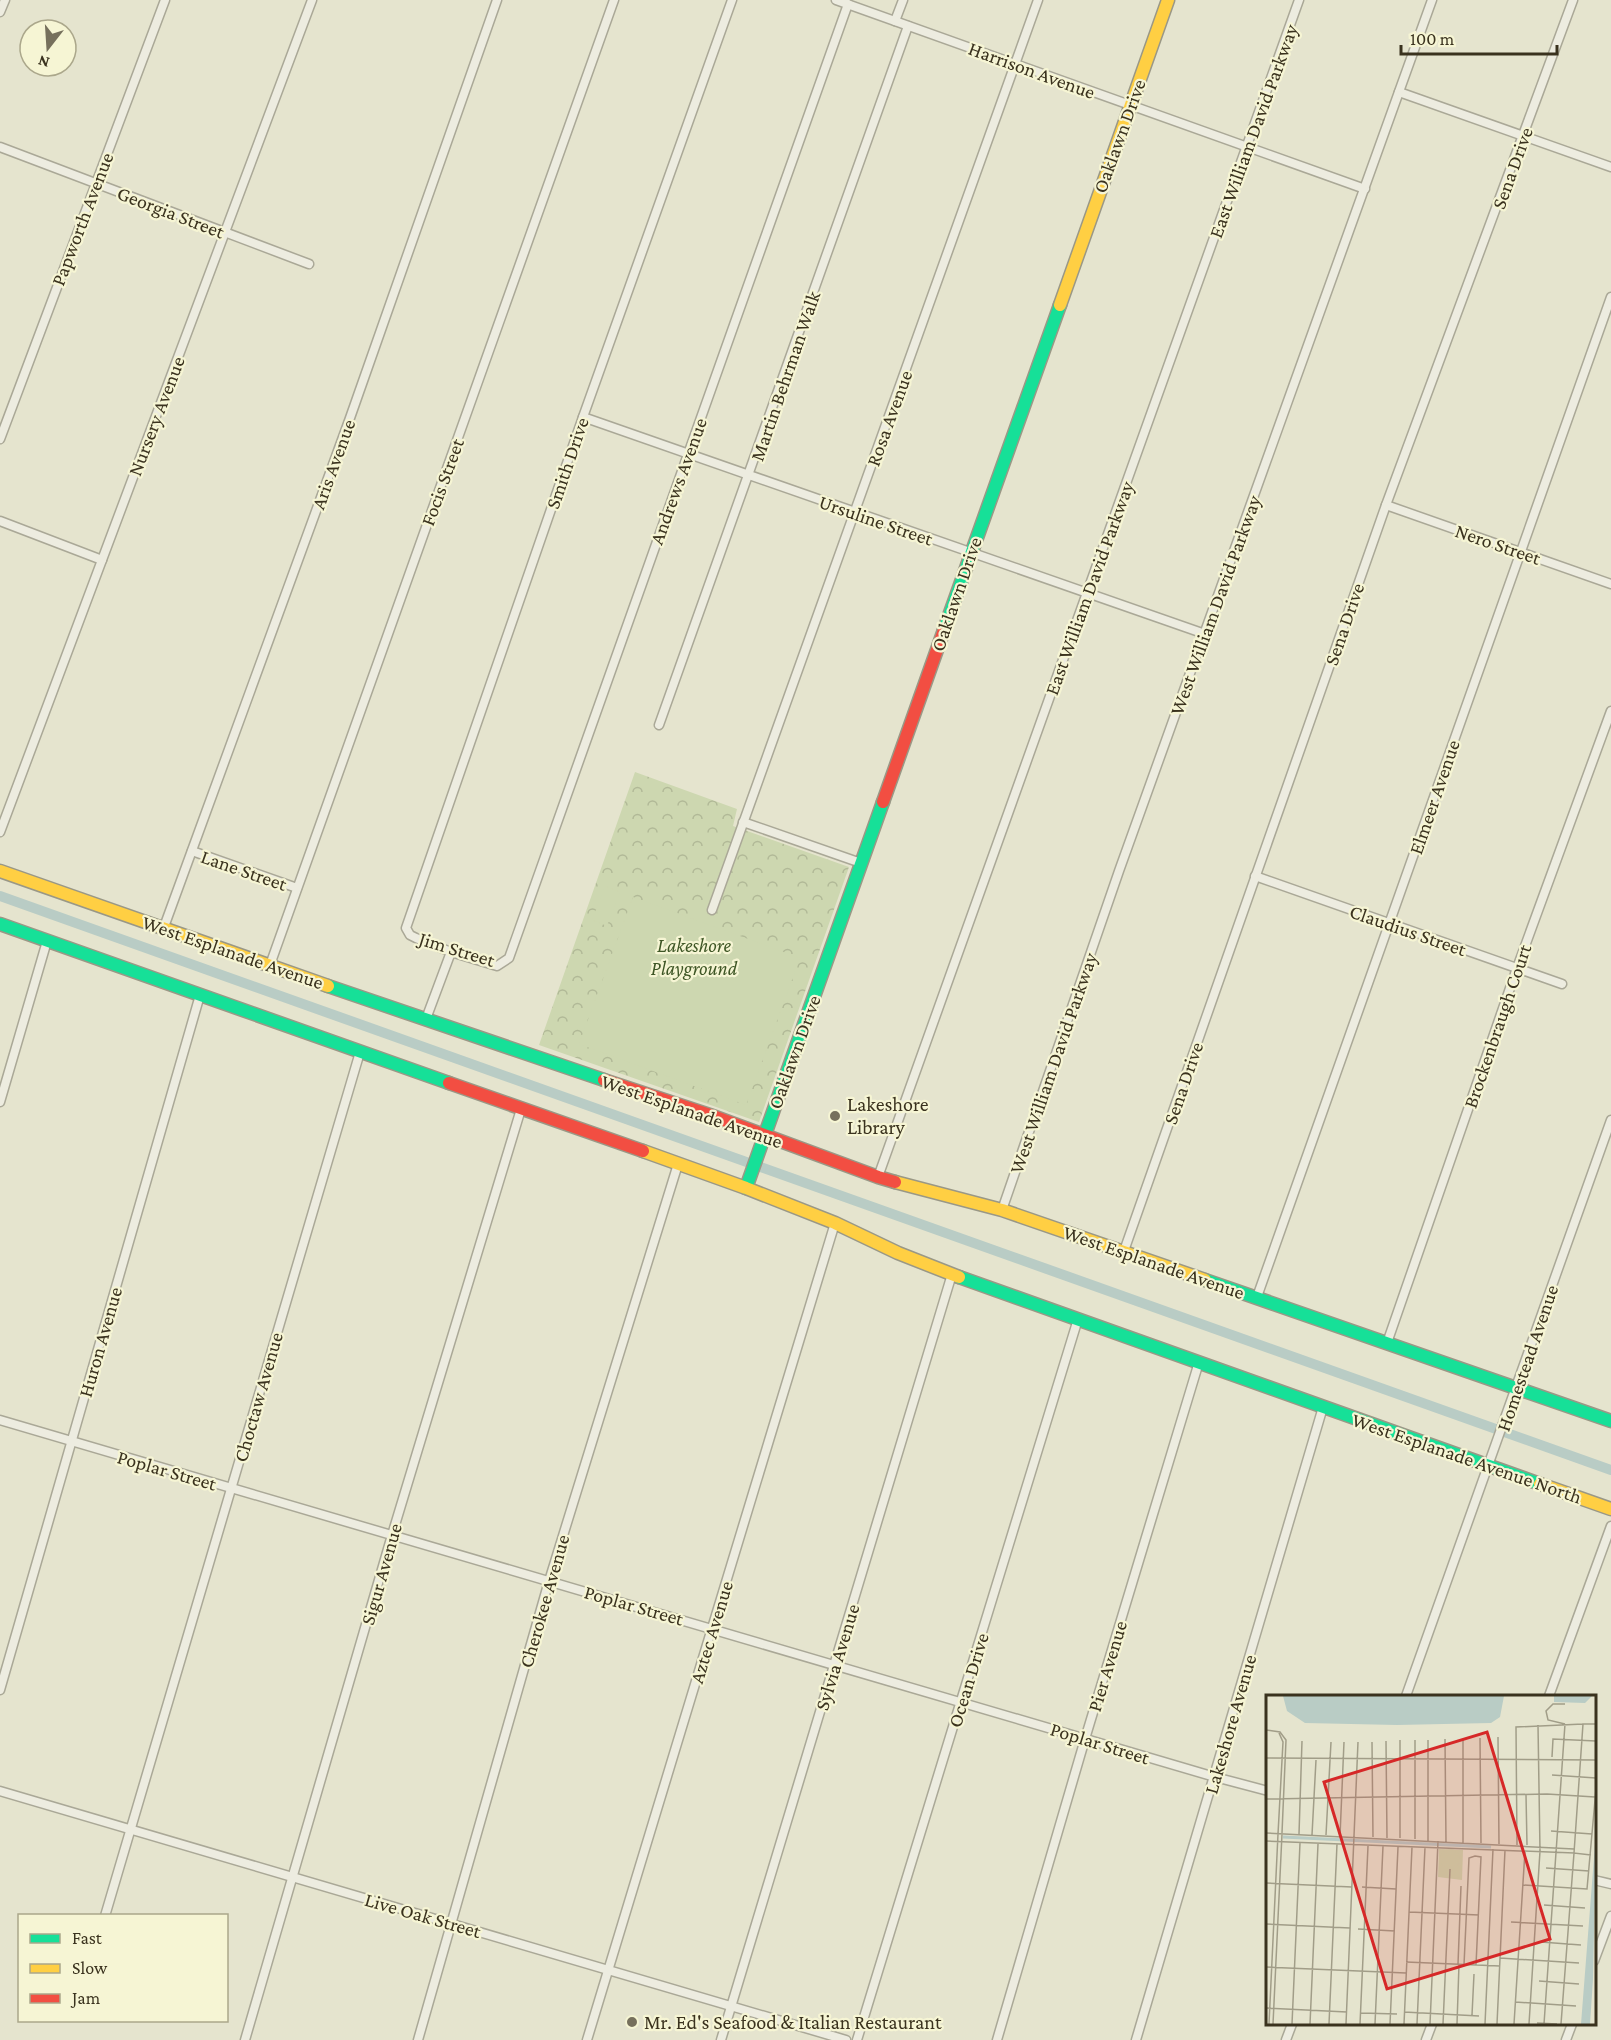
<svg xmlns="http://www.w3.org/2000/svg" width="1611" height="2040" font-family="'Crimson Pro',serif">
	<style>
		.park { fill: url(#park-crowns) }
		.garden { fill: #cdd7b0 }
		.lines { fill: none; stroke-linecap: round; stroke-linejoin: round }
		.canal { stroke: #b9ccc5; stroke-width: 10 }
		.street-casing { stroke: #aaa897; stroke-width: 11 }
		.fast-casing { stroke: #9a9886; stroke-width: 15 }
		.slow-casing { stroke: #9a9886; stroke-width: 15 }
		.jam-casing { stroke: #9a9886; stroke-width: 15 }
		.street { stroke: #edece0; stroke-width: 8 }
		.fast { stroke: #16e098; stroke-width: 12 }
		.slow { stroke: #ffcf43; stroke-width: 12 }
		.jam { stroke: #f24e42; stroke-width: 12 }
		.poi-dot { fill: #76705c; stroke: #f6f5d4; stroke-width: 2 }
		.labels { text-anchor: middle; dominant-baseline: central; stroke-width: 4.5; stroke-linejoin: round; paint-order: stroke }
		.street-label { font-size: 20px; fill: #3a321e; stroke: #f6f5d4 }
		.park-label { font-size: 20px; font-style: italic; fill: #3e5625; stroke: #f6f5d4 }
		.poi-label { font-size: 20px; fill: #3a321e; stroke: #f6f5d4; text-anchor: start }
		.inset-river { fill: none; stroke: #b9ccc5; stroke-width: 3 }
		.inset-road { fill: none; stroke: #a19d88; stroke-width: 1.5 }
		.view { fill: #d62828; fill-opacity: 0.15; stroke: #d62828; stroke-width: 3 }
		.inset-edge { fill: none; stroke: #3a321e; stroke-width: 3 }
	</style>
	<defs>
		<pattern id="park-crowns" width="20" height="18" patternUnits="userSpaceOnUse" patternTransform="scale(1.5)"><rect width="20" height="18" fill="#cdd7b0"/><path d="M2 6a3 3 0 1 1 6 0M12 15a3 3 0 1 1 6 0" fill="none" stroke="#b1b997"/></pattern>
	</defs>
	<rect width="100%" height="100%" fill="#e5e4ce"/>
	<polygon class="park" points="635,772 737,809 733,826 849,867 759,1122 539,1045"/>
	<g class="garden">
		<polygon points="605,886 620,892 607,926 592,920"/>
		<polygon points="633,897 800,958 746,1105 579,1044"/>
	</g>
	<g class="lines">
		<polyline class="canal" points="0,896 1611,1470"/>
		<g class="street-casing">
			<g id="street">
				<polyline points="732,0 583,417 406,928 410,935 416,938 451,952 497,966 509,958 848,4"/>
				<polyline points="836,0 1365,189"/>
				<polyline points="0,12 5,0"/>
				<polyline points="895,21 903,0"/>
				<polyline points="1399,92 1611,167"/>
				<polyline points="0,147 309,264"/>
				<polyline points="583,417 1205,634"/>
				<polyline points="0,439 165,0"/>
				<polyline points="1386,505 1611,584"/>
				<polyline points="0,521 102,560"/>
				<polyline points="659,725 908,26"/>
				<polyline points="743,822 861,863"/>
				<polyline points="0,832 312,0"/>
				<polyline points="192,851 297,888"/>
				<polyline points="1255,876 1562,984"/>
				<polyline points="712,910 1038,0"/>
				<polyline points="164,927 350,418 497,0"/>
				<polyline points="270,965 614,0"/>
				<polyline points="426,1019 451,952"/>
				<polyline points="0,1102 47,941"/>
				<polyline points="878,1177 1299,0"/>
				<polyline points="1002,1210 1119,871 1432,0"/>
				<polyline points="1124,1251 1386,505 1573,0"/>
				<polyline points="1257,1297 1611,297"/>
				<polyline points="1387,1343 1517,968 1611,711"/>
				<polyline points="0,1420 1215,1777 1268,1791"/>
				<polyline points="0,1690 200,995"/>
				<polyline points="1406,1696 1611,1120"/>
				<polyline points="1549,1696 1611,1526"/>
				<polyline points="0,1791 846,2040"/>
				<polyline points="1594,1880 1611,1884"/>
				<polyline points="105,1916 360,1052"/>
				<polyline points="1594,1961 1611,1916"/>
				<polyline points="245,2040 392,1535 521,1109"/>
				<polyline points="418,2040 549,1581 678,1164"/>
				<polyline points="587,2040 835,1223"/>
				<polyline points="721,2040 952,1274"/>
				<polyline points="857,2040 1078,1319"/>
				<polyline points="997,2040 1085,1739 1199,1362"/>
				<polyline points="1136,2040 1323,1407"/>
				<polyline points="1286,2040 1292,2024"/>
				<polyline points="1426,2040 1432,2024"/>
				<polyline points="1566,2040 1572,2024"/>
			</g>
		</g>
		<g class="fast-casing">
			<g id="fast">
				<polyline points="944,630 1060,305"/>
				<polyline points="0,924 449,1083"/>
				<polyline points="328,986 604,1080"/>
				<polyline points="746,1188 883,802"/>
				<polyline points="959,1277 1540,1484"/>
				<polyline points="1205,1280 1611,1421"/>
			</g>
		</g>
		<g class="slow-casing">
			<g id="slow">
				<polyline points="1060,305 1168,0"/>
				<polyline points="0,871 328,986"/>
				<polyline points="643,1151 746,1188 835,1223 898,1253 959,1277"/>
				<polyline points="895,1182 1002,1210 1205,1280"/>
				<polyline points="1540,1484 1611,1509"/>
			</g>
		</g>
		<g class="jam-casing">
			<g id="jam">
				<polyline points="883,802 944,630"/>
				<polyline points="604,1080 710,1115 878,1177 895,1182"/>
				<polyline points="449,1083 643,1151"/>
			</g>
		</g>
		<use href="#street" class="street"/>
		<use href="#fast" class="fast"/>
		<use href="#slow" class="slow"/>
		<use href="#jam" class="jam"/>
	</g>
	<g class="poi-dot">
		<circle cx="835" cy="1116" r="6"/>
		<circle cx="632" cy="2022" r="6"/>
	</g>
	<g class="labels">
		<g class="street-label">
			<text transform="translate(1032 70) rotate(20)">Harrison Avenue</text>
			<text transform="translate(1253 131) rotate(-70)">East William David Parkway</text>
			<text transform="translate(1119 136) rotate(-70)">Oaklawn Drive</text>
			<text transform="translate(1512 168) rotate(-70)">Sena Drive</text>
			<text transform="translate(171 212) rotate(21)">Georgia Street</text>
			<text transform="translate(82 219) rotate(-69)">Papworth Avenue</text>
			<text transform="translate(785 376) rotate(-71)">Martin Behrman Walk</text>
			<text transform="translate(156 416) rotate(-69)">Nursery Avenue</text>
			<text transform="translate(889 418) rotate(-70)">Rosa Avenue</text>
			<text transform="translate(567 463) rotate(-71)">Smith Drive</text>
			<text transform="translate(333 464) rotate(-70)">Aris Avenue</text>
			<text transform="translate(678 481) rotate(-70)">Andrews Avenue</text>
			<text transform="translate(442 482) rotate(-70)">Focis Street</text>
			<text transform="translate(876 520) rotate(19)">Ursuline Street</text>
			<text transform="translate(1498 544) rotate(19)">Nero Street</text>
			<text transform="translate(1089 588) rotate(-70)">East William David Parkway</text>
			<text transform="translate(956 594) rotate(-71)">Oaklawn Drive</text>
			<text transform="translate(1215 605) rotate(-70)">West William David Parkway</text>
			<text transform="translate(1344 624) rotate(-71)">Sena Drive</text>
			<text transform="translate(1434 797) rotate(-71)">Elmeer Avenue</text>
			<text transform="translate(244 870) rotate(19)">Lane Street</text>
			<text transform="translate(1408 930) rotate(19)">Claudius Street</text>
			<text transform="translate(457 949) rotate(17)">Jim Street</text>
			<text transform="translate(233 952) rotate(19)">West Esplanade Avenue</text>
			<text transform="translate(1497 1026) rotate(-71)">Brockenbraugh Court</text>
			<text transform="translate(794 1052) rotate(-70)">Oaklawn Drive</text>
			<text transform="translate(1053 1063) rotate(-71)">West William David Parkway</text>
			<text transform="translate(1183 1083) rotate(-71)">Sena Drive</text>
			<text transform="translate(692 1111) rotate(19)">West Esplanade Avenue</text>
			<text transform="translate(1154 1262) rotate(19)">West Esplanade Avenue</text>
			<text transform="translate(100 1342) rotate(-74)">Huron Avenue</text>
			<text transform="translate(1527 1358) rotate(-71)">Homestead Avenue</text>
			<text transform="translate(258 1397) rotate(-74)">Choctaw Avenue</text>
			<text transform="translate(1467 1458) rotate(19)">West Esplanade Avenue North</text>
			<text transform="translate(167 1470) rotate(16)">Poplar Street</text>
			<text transform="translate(381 1574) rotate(-74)">Sigur Avenue</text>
			<text transform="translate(544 1601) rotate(-74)">Cherokee Avenue</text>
			<text transform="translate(634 1605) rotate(16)">Poplar Street</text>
			<text transform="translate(711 1632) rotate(-73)">Aztec Avenue</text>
			<text transform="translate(837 1657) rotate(-73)">Sylvia Avenue</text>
			<text transform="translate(1107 1666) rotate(-73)">Pier Avenue</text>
			<text transform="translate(968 1680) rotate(-73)">Ocean Drive</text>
			<text transform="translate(1230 1724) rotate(-74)">Lakeshore Avenue</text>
			<text transform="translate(1100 1743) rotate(17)">Poplar Street</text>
			<text transform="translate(423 1915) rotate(16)">Live Oak Street</text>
		</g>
		<g class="park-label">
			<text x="694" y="945">Lakeshore<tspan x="694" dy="23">Playground</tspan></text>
		</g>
		<g class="poi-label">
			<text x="847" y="1104">Lakeshore<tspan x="847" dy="23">Library</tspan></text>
			<text x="644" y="2022">Mr. Ed's Seafood &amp; Italian Restaurant</text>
		</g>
	</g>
	<g transform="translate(1266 1695)">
		<rect width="330" height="330" fill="#e5e4ce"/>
		<path d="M173 154 197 155 196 185 172 182Z" fill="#cdd7b0"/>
		<path d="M174 164a10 10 0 1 1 20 0a10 10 0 1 1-20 0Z" fill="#cdd7b0"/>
		<path d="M17 1H238L234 22 225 28 131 30 39 28 21 16ZM288 1H326L319 8 288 7ZM330 137 327 284 324 329H315Z" fill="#b9ccc5"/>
		<path class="inset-river" d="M17 142 225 152"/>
		<path class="inset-road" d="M299 9H287L280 16 282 25 299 29M0 35 14 37 20 45 16 138M232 42 233 149M214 43 215 148M179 44 180 147M197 44V148M134 45V143M149 45V144M162 45V146M120 46 121 143M106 47 107 142M286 62 287 44 330 46M0 63 330 65M286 80 330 83M260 100 261 150M0 104 281 99 329 102M285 136 326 139M0 138 308 154M12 139 17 47 13 38M33 139 36 46M46 140 50 65M60 140 65 47M74 141 78 47M0 146 308 158 317 29H330M251 150 250 32 317 29M280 173 323 176M0 188 86 192M257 190 321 194 330 94M96 192 130 194M278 210 319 213M143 217 213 220M245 227 317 231M0 229 84 233M92 234 129 236M275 247 315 250M234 263 313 268M140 267 234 271M192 269 195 191M198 270 203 163 209 161 215 162 210 270M0 272 140 278M273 286 313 289M249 307 310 311M0 313 81 317M138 317 213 321M95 318 131 319M206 320 208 279M271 328 291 329M3 329 12 139M7 329 16 139M26 329 34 148M44 329 52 149M63 329 71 149M80 329 92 47M94 329 102 151M109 329 117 151M124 329 132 152M138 329 146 152M151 329 159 152M164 329 172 146M177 329 184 174M191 329 193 269M219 329 227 154M231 329 239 155M248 329 259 156M263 329 274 156 272 30M278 329 299 29M295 329 308 158 325 160"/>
		<path class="view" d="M221 37 284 244 121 294 58 87Z"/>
		<rect width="330" height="330" class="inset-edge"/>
	</g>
	<rect x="18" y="1914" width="210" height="108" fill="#f6f5d4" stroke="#aba78b" stroke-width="1.5"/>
	<rect x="30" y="1934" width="30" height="9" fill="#16e098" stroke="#aba78b" stroke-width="1.5"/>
	<text x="72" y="1944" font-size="18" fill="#3a321e">Fast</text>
	<rect x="30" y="1964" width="30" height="9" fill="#ffcf43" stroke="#aba78b" stroke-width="1.5"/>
	<text x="72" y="1974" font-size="18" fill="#3a321e">Slow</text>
	<rect x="30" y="1994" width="30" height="9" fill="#f24e42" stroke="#aba78b" stroke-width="1.5"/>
	<text x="72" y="2004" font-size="18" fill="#3a321e">Jam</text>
	<g transform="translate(48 48) rotate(197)"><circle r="28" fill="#f6f5d4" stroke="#aba78b" stroke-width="1.5"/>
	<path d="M0-4.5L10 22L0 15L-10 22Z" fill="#76705c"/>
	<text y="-9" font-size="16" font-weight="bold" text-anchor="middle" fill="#3a321e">N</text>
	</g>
	<path d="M1401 45v9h156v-9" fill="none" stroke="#3a321e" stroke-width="3"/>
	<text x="1410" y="45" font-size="18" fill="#3a321e" stroke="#f6f5d4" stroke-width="4.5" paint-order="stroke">100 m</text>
</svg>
